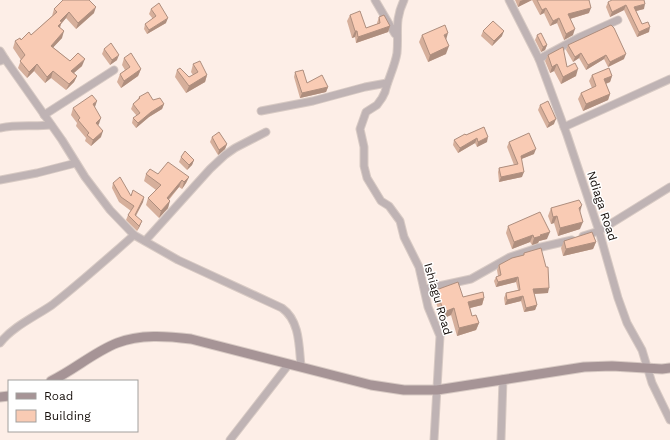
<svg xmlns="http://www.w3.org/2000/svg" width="670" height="440" font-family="'Work Sans',sans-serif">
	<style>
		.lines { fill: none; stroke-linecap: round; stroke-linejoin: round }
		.street-casing { stroke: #d8cac4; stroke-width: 9 }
		.secondary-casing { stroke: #d8cac4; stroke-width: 11 }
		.street { stroke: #bfb3b4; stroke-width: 7 }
		.secondary { stroke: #a69496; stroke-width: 9 }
		.wall { fill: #d6af9b }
		.shaded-wall { fill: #ae8e7e }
		.building { fill: #f9cbb4; stroke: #ae8e7e }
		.labels { text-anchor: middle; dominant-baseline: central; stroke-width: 3; stroke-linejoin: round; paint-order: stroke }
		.street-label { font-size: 12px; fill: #160f0b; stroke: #fff }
	</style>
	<rect width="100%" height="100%" fill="#fdeee7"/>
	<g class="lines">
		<g class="street-casing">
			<g id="street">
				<polyline points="375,0 395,34"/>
				<path d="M404 0C394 21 399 32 397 53 395 66 388 79 385 92L382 98 377 105 366 112 360 129 364 147V166L367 178 381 201 389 206 400 221 404 237 419 267 428 307 440 336 434 440"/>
				<polyline points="509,0 539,59 567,135 599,231 618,298 627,323 642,350 652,383 670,420"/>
				<polyline points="0,51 5,59"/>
				<polyline points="539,59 580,37 618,20"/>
				<path d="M0 61 5 59 62 140 85 177 110 210 134 235 178 260 282 308C300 321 299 346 301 367"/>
				<polyline points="261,111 313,101 365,87 387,83"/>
				<polyline points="44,115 114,70"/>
				<polyline points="564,127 670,79"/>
				<path d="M0 128C17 124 34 127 51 125"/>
				<polyline points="0,180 37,173 76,163"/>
				<polyline points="583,236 599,231 670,187"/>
				<polyline points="145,241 210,169 225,155 235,148 266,132"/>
				<polyline points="425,289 471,279 510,257 537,248 572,240"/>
				<path d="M0 343C12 327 36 316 52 305 80 283 107 259 134 235"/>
				<polyline points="230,440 289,364"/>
				<polyline points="501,440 503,379"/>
			</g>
		</g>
		<g class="secondary-casing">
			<g id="secondary">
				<path d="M51 381C74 370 94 352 117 343 140 334 167 336 191 339L371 385 404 390H437L584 367 612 366 662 369 670 368"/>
				<polyline points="0,397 9,396"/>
			</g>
		</g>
		<use href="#street" class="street"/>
		<use href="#secondary" class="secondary"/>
	</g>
	<g class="wall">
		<polygon points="515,0 532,0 518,7"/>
		<polygon points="532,0 589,0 589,13 570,19 573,35 564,40 557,23 550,26 544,13 540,15"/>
		<polygon points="608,2 644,9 636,11 642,24 649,32 637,37 624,10 610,17 606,7"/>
		<polygon points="54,9 94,13 76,29 66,18 61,24 60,28 62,38 53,47 70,61 82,66 74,73 77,76 74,82 66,90 51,78 45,83 34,71 27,78 18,68 21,60 13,48 15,41 21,40 31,35 52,16"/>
		<polygon points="151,9 166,23 147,34 144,29 145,24 153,19 149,14"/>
		<polygon points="350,15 366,28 377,24 377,23 379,17 390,26 388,32 356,43 355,37 352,38 347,21"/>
		<polygon points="483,31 502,36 492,46 481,36"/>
		<polygon points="422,35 446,39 446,54 428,62 419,42"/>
		<polygon points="537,35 547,45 545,50 541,52 535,40"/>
		<polygon points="568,45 624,59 608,67 604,59 586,70 579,58 573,62 566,50"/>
		<polygon points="104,49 117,60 110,65 102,54"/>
		<polygon points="548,55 567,67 576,76 561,84 554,71 550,73 545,61"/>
		<polygon points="124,58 141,69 138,76 121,88 117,82 120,74 125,70 122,65"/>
		<polygon points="193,64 207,75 205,82 186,93 175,77 177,70 189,77 193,75 191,72"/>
		<polygon points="295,72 307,83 328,87 326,92 300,98 294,77"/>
		<polygon points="592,75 612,76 610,82 606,84 610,94 608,100 583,111 578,99 581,93 592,88 589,81"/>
		<polygon points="139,97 153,100 164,104 162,109 149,117 136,128 132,123 133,118 137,116 131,109 133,104 138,99"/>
		<polygon points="540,105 554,124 547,128 538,110"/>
		<polygon points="95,107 95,108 99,124 98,125 101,137 91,146 85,141 86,138 76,126 77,123 71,115 73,108"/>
		<polygon points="484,127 487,142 477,147 475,143 458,153 453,145 454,140"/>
		<polygon points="212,137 227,144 225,149 218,155 210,142"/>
		<polygon points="509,142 534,154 521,159 522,177 499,182 498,172 499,168 514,165 507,147"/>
		<polygon points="181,157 194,160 192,165 187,170 179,162"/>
		<polygon points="146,174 158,174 189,177 186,183 182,189 179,187 169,200 168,208 159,218 146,205 148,198 156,190 144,181"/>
		<polygon points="113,183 130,196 144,197 143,202 136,216 140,226 137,231 126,220 128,215 131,211 119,202 112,188"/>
		<polygon points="551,208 580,212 580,229 558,236 554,223 551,224 548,216"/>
		<polygon points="508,226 547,239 539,241 538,243 532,245 530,242 512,249 506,233"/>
		<polygon points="564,241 596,242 593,249 563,256 561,248"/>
		<polygon points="524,253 548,293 534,294 537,305 535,310 524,312 521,301 505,305 504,298 506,293 518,290 516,282 496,287 494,281 496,277 498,276 497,270 499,265 523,255"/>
		<polygon points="436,290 463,297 484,298 482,305 470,308 472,316 479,323 476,330 457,336 451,315 442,319 434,297"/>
	</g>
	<g class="shaded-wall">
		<polygon points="523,0 532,0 518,7 520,1"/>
		<polygon points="645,4 644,9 632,12 634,7"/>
		<polygon points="626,5 624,10 610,17 612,12"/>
		<polygon points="96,7 94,13 76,29 78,23"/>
		<polygon points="546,8 544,13 540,15 542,10"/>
		<polygon points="591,8 589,13 566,20 568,14"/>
		<polygon points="69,12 66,18 61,24 59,29 58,26 60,21"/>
		<polygon points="168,18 166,23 147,34 149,30"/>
		<polygon points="559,18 557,23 550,26 553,21"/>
		<polygon points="390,26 388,32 356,43 358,37"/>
		<polygon points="650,27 649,32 637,37 639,32"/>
		<polygon points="575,29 573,35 564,40 566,34"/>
		<polygon points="64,31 62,38 49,52 51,46"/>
		<polygon points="355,31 357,31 355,37 352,38"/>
		<polygon points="504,31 502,36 492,46 494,41"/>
		<polygon points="448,33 446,40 444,35"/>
		<polygon points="547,45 545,50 541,52 543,47"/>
		<polygon points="449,46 446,54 428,62 430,55"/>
		<polygon points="581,53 579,58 573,62 575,57"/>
		<polygon points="626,54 624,59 608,67 610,62"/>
		<polygon points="119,55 117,60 110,65 112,60"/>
		<polygon points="606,55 604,59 586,70 588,65"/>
		<polygon points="85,59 82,66 69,77 71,71"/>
		<polygon points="37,64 34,71 27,78 29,72"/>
		<polygon points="557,64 554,71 550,73 552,67"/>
		<polygon points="141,69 138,76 121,88 124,81"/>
		<polygon points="578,69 576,76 561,84 563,77"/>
		<polygon points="53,71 51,78 45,83 47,77"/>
		<polygon points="207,75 205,82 186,93 189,86"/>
		<polygon points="77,76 74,82 66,90 69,84"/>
		<polygon points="612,76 610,82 601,85 604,79"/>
		<polygon points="328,87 326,92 300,98 302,93"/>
		<polygon points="610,94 608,100 583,111 586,104"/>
		<polygon points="97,101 95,107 91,110 93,104"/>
		<polygon points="164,104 162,109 149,117 136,128 138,123 151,112"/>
		<polygon points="101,118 99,124 94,129 96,123"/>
		<polygon points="556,119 554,124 547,128 549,123"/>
		<polygon points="103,131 101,137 91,146 93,140"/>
		<polygon points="488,137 487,142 477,147 478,142"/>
		<polygon points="477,138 475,143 458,153 460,148"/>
		<polygon points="227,144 225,149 218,155 219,150"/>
		<polygon points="536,149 534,154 519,160 521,156"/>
		<polygon points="194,160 192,165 187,170 189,165"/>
		<polygon points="524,172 522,177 499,182 501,177"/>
		<polygon points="189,177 186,183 182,189 184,182"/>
		<polygon points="182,180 179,187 164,204 167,198"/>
		<polygon points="144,197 143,202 133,220 135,215"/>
		<polygon points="170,201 168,208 159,218 161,211"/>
		<polygon points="582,205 580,212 579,208"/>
		<polygon points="557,216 554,223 551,224 553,217"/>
		<polygon points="142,221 140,226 137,231 139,226"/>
		<polygon points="583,222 580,229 558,236 560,228"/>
		<polygon points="550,232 547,239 539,241 538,243 532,245 534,238 540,235"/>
		<polygon points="533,235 530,242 512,249 514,242"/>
		<polygon points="596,242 593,249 563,256 566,249"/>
		<polygon points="518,277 516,282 496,287 498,282"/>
		<polygon points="549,288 548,293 531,294 533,289"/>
		<polygon points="523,296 521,301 505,305 507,300"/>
		<polygon points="484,298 482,305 466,309 468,302"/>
		<polygon points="537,305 535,310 524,312 526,308"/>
		<polygon points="454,308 451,315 442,319 444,312"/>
		<polygon points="479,323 476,330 457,336 459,328"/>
	</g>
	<g class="building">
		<polygon points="63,0 89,0 96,7 78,23 69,12 60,21 62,22 58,26 64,31 51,46 70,61 78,53 85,59 71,71 77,76 69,84 53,71 47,77 37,64 29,72 20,61 25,55 15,41 20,38 21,40 29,32 31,35 57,12 54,9"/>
		<polygon points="537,0 589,0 591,8 568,14 575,29 566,34 559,18 553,21 546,8 542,10"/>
		<polygon points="612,0 644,0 645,4 634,7 642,24 648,22 650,27 639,32 626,5 612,12 608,2"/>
		<polygon points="159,3 168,18 149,30 145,24 156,16 151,9"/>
		<polygon points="360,11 366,28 380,23 379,17 384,15 390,26 358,37 357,31 355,31 350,15"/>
		<polygon points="493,21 504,31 494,41 483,31"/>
		<polygon points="445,25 448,33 444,35 449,46 430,55 422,35"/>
		<polygon points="611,25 614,28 626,54 610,62 606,55 588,65 581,53 575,57 568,45"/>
		<polygon points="541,33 547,45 543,47 537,35"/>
		<polygon points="111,43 119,55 112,60 104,49"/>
		<polygon points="563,47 567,67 575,63 578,69 563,77 557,64 552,67 548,55"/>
		<polygon points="131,53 141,69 124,81 120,74 130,67 124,58"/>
		<polygon points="200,61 207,75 189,86 177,70 180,68 189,77 198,72 193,64"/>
		<polygon points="609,68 612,76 604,79 610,94 586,104 581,93 596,86 592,75"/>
		<polygon points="303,70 307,83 322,75 328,87 302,93 295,72"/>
		<polygon points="148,92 153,100 160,98 164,104 151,112 138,123 133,118 140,113 133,104 140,98 139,97"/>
		<polygon points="92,95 97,101 93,104 101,118 96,123 103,131 93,140 87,135 89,133 78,120 80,118 73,108"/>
		<polygon points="548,101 556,119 549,123 540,105"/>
		<polygon points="484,127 488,137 478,142 477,138 460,148 454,140 465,134 466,135"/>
		<polygon points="219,132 227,144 219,150 212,137"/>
		<polygon points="529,133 536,149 521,156 524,172 501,177 499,168 518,164 509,142"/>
		<polygon points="185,151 194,160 189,165 181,157"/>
		<polygon points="168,162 189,177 184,182 182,180 167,198 170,201 161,211 148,198 161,185 146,174 150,169 158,174"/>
		<polygon points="120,177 131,196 133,190 144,197 135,215 142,221 139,226 128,215 134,206 121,197 113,183"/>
		<polygon points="579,200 582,205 579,208 583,222 560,228 557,216 553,217 551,208"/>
		<polygon points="540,212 550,232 540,235 541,236 534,238 533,235 514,242 508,226"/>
		<polygon points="592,232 596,242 566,249 564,241"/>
		<polygon points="541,248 546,267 548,267 549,288 533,289 537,305 526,308 523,296 507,300 506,293 520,290 518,277 498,282 496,277 501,275 499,265 512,258 524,255 524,253"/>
		<polygon points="458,282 463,297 483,292 484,298 468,302 472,316 476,315 479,323 459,328 454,308 444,312 436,290"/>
	</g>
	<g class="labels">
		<g class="street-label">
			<text transform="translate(602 206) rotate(72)">Ndiaga Road</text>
			<text transform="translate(438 299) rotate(74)">Ishiagu Road</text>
		</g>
	</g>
	<rect x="8" y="380" width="130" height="52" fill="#ffffff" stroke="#a29f9d"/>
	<rect x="16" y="393" width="20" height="6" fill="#a69496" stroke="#a29f9d"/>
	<text x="44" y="400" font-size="12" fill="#160f0b">Road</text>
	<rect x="16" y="410" width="20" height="12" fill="#f9cbb4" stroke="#a29f9d"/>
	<text x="44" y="420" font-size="12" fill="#160f0b">Building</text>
</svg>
